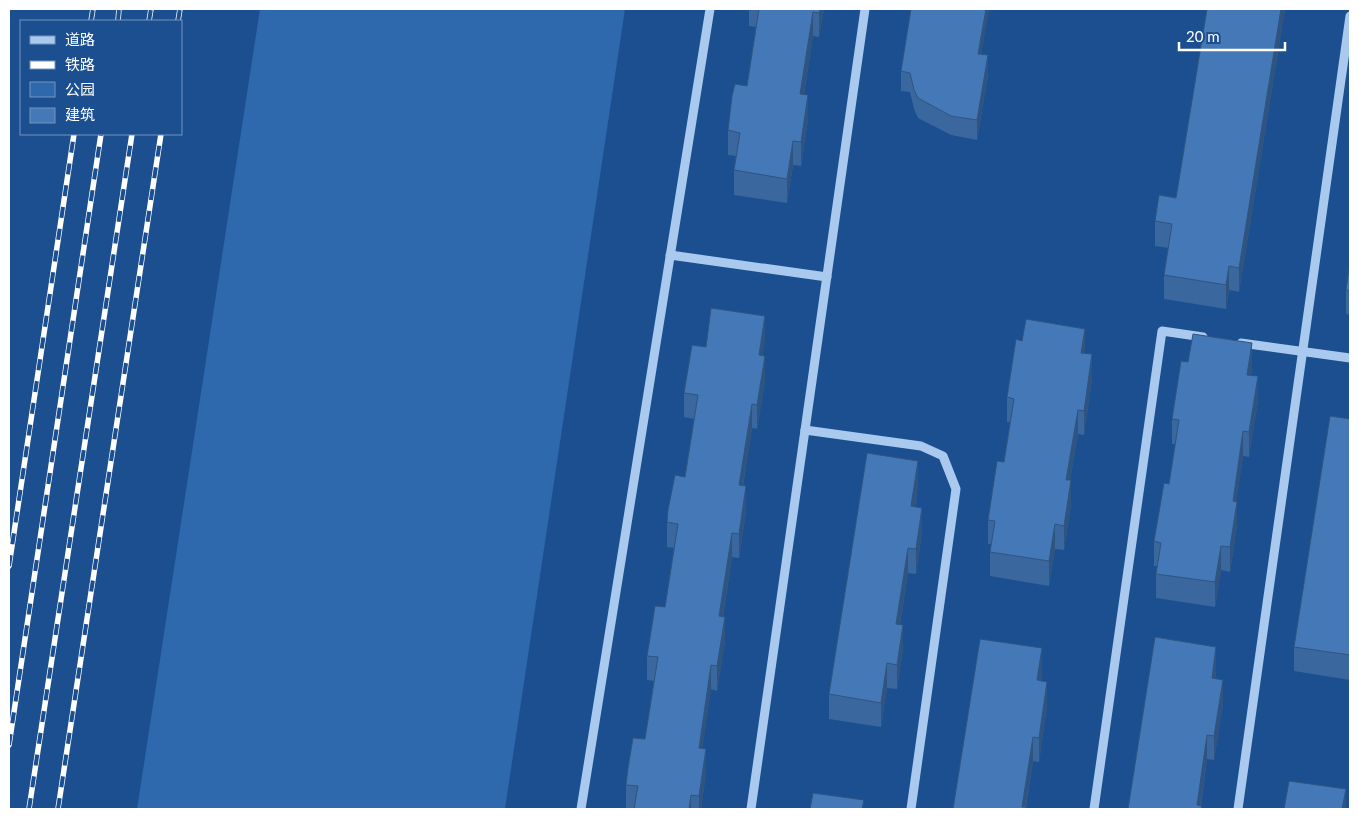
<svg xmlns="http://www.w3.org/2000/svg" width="1359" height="818" font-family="Lato,'Noto Sans SC',sans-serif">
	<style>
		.green { fill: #2e69ad }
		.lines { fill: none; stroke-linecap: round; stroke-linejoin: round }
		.minor { stroke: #a9c9ee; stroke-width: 9 }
		.rail-casing { stroke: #fff; stroke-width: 5.5 }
		.rail { stroke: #1b4f8f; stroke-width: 4; stroke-dasharray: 11; stroke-linecap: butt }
		.wall { fill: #3a679d }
		.shaded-wall { fill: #305480 }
		.building { fill: #4478b7; stroke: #305480 }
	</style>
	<rect width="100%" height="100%" fill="#1b4f8f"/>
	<polygon class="green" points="260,9 625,9 505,809 137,809"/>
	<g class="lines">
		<g class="minor">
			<polyline points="670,255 827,277"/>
			<polyline points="1241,343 1350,358"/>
			<polyline points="805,430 921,446 943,456 956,489 911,809"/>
			<polyline points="581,809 710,9"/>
			<polyline points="751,809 865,9"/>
			<polyline points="1094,809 1162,331 1203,337"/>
			<polyline points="1238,809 1350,16"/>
		</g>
		<g class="rail-casing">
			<g id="rail">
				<polyline points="91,21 93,9"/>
				<polyline points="118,21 119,9"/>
				<polyline points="149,21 151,9"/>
				<polyline points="178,21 180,9"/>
				<polyline points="9,566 74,134"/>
				<polyline points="9,745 101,134"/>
				<polyline points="29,809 132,134"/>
				<polyline points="58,809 161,134"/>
			</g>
		</g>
		<use href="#rail" class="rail"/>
	</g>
	<g class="wall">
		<polygon points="749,9 824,9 819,37 813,36 804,94 808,119 801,166 793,165 787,203 734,195 734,170 736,156 728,155 728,130 747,86 756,27 749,26"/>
		<polygon points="911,9 989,9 981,54 988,75 977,140 951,135 918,118 914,109 910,92 901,91 901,71"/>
		<polygon points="1285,9 1239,292 1229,290 1226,309 1164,299 1164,275 1168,248 1155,246 1155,221 1176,198"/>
		<polygon points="1350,262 1350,315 1346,314 1346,290"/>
		<polygon points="765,340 762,356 765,381 757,429 752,428 743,486 746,511 739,558 732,557 723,617 725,641 717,691 711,689 702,748 706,773 701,809 626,809 626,785 645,739 654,681 647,680 647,656 665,607 674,548 667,547 667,522 685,477 694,419 684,417 684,393"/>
		<polygon points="1085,353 1092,379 1084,435 1078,434 1070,480 1071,504 1064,550 1055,549 1049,586 990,576 990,552 991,544 988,544 988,520 1004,462 1010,422 1007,422 1007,397"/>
		<polygon points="1188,362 1252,367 1251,375 1258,401 1249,457 1243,456 1236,502 1237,526 1230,572 1221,570 1215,607 1156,598 1156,574 1157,566 1154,566 1154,541 1169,484 1176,444 1172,444 1172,419"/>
		<polygon points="1350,419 1350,680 1294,671 1294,647"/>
		<polygon points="918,485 915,507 922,532 916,574 908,573 900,625 903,649 897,689 887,688 881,727 829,719 829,694"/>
		<polygon points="1216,671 1215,679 1223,704 1214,760 1207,759 1201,806 1202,809 1128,809"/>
		<polygon points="1042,672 1041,681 1047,706 1039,762 1033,761 1026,807 953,809"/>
	</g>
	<g class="shaded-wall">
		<polygon points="820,9 824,9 819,37 819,13"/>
		<polygon points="986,9 989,9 978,73 978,54"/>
		<polygon points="1281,9 1285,9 1239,292 1239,268"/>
		<polygon points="813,12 813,36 800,118 800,94"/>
		<polygon points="988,55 988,75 977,140 977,120"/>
		<polygon points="808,95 808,119 801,166 801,142"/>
		<polygon points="793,141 793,165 787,203 787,179"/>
		<polygon points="1229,266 1229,290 1226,309 1226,285"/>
		<polygon points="765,316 765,340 759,380 759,355"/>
		<polygon points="1085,329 1085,353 1081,353"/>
		<polygon points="1252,343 1252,367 1247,399 1247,375"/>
		<polygon points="1092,354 1092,379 1084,435 1084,411"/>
		<polygon points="765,356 765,381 757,429 757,405"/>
		<polygon points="1258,376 1258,401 1249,457 1249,432"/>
		<polygon points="752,404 752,428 739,509 739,485"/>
		<polygon points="1078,410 1078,434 1066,504 1066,480"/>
		<polygon points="1243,431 1243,456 1233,526 1233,501"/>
		<polygon points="918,461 918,485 911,530 911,506"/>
		<polygon points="1071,480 1071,504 1064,550 1064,526"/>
		<polygon points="746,486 746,511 739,558 739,534"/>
		<polygon points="1237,502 1237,526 1230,572 1230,547"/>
		<polygon points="922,508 922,532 916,574 916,549"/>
		<polygon points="1055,524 1055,549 1049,586 1049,561"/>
		<polygon points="732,533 732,557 719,640 719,616"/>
		<polygon points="1221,546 1221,570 1215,607 1215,582"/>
		<polygon points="908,548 908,573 896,649 896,624"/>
		<polygon points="725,617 725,641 717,691 717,666"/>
		<polygon points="903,625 903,649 897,689 897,665"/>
		<polygon points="1216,647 1216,671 1212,702 1212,678"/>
		<polygon points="1042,648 1042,672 1037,704 1037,680"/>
		<polygon points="887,663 887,688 881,727 881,703"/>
		<polygon points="711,665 711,689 699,772 699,748"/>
		<polygon points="1223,680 1223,704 1214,760 1214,736"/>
		<polygon points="1047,682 1047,706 1039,762 1039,738"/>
		<polygon points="1207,735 1207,759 1200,809 1197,805"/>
		<polygon points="1033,737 1033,761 1025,809 1022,807"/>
		<polygon points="706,749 706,773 701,809 699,809 699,796"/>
		<polygon points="1346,789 1346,809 1342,809"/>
		<polygon points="691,795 691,809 689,809"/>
	</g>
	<g class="building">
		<polygon points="759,9 820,9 819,13 813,12 800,94 808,95 801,142 793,141 787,179 734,170 740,133 728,130 732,96 735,84 747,86"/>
		<polygon points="911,9 986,9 978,54 988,55 977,120 951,116 918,98 914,90 910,73 901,71"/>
		<polygon points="1207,9 1281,9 1239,268 1229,266 1226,285 1164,275 1172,224 1155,221 1159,195 1176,198"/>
		<polygon points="1350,262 1350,291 1346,290"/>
		<polygon points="711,308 765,316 759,355 765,356 757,405 752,404 739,485 746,486 739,534 732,533 719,616 725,617 717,666 711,665 699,748 706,749 699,796 691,795 689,809 634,809 638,786 626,785 628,768 633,738 645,739 658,657 647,656 650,638 655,606 665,607 678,524 667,522 668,510 675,475 685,477 698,395 684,393 692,345 706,347"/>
		<polygon points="1026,319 1085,329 1081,353 1092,354 1084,411 1078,410 1066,480 1071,480 1064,526 1055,524 1049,561 990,552 995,521 988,520 997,461 1004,462 1014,399 1007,397 1016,339 1022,341"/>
		<polygon points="1193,334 1252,343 1247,375 1258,376 1249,432 1243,431 1233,501 1237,502 1230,547 1221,546 1215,582 1156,574 1161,543 1154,541 1164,483 1169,484 1179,420 1172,419 1181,361 1188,362"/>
		<polygon points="1330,416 1350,419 1350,655 1294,647"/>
		<polygon points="867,453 918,461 911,506 922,508 916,549 908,548 896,624 903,625 897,665 887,663 881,703 829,694"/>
		<polygon points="1155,637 1216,647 1212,678 1223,680 1214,736 1207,735 1197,805 1202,806 1201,809 1128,809"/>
		<polygon points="980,639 1042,648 1037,680 1047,682 1039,738 1033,737 1022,807 1026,807 1026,809 953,809"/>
		<polygon points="1289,781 1346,789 1342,809 1284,809"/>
		<polygon points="813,793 864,800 862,809 810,809"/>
	</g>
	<rect width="1359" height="818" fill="none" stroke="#ffffff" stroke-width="20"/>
	<rect x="20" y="20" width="162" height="115" fill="#1b4f8f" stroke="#7695bc"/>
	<rect x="30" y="36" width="25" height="8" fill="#a9c9ee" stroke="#7695bc"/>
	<text x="65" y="45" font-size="15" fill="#ffffff">道路</text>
	<rect x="30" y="61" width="25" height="8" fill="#ffffff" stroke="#7695bc"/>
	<text x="65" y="70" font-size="15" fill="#ffffff">铁路</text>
	<rect x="30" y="82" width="25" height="15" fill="#2e69ad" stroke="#7695bc"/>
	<text x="65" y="95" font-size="15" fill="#ffffff">公园</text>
	<rect x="30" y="108" width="25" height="15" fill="#4478b7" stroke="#7695bc"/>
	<text x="65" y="120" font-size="15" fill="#ffffff">建筑</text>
	<path d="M1179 42v8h106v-8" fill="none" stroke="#ffffff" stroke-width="2.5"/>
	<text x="1186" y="42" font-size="15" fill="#ffffff" stroke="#1b4f8f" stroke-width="4" paint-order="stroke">20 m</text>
</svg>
